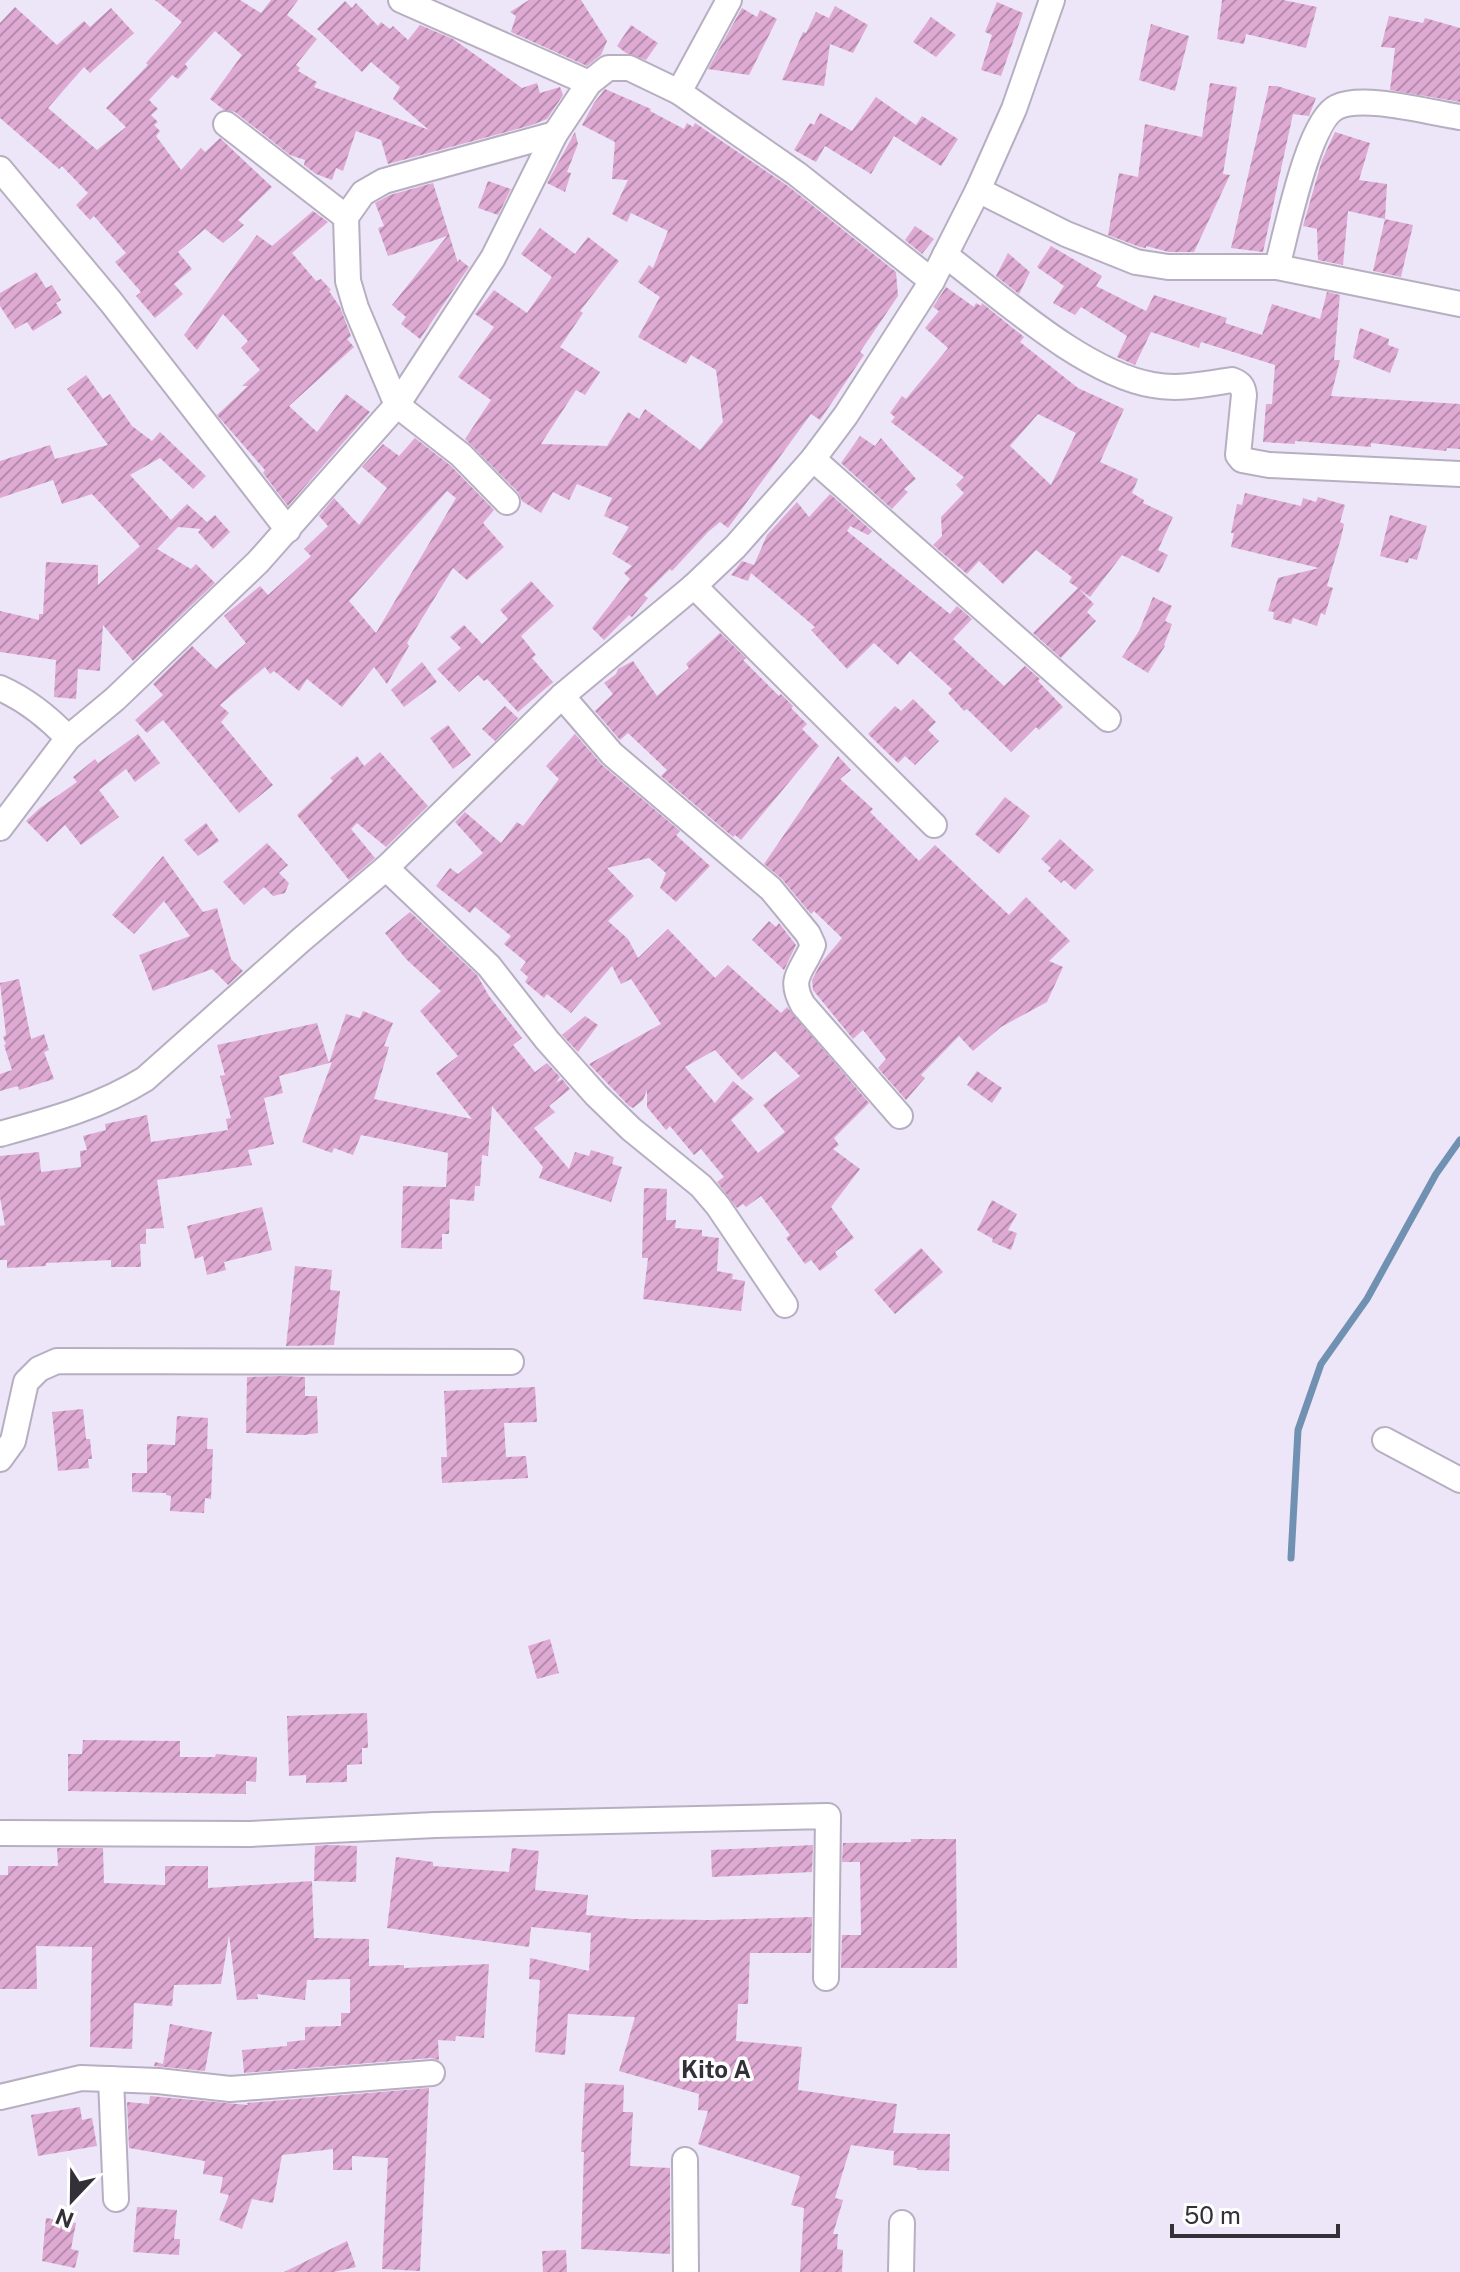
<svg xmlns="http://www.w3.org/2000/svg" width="1460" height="2272" font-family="'Public Sans',sans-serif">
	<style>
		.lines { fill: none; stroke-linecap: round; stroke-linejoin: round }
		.stream { stroke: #7091b2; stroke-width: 7 }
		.building { fill: url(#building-hatch); fill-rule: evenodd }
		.minor-casing { stroke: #b7afc1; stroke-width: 28 }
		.minor { stroke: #fff; stroke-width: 24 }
		.labels { text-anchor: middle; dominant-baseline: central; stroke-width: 7; stroke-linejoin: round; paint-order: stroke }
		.quarter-label { font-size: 24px; font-weight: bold; fill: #343038; stroke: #fff }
	</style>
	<defs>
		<pattern id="building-hatch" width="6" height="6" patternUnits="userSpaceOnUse" patternTransform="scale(2)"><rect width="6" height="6" fill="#deaad3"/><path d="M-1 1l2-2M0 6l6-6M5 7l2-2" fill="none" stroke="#b58bac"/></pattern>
	</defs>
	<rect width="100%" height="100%" fill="#ede5f8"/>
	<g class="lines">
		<polyline class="stream" points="1291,1558 1298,1430 1321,1364 1367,1299 1436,1174 1460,1140"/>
	</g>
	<g class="building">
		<polygon points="155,0 240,0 261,13 271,0 298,0 287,15 317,39 296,65 300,68 298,71 317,82 314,87 429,130 393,99 400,87 371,62 362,72 317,29 345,1 352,8 356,3 378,26 381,22 390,29 393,26 408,40 420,25 453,39 522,88 537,83 540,93 560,87 563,95 547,119 532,125 388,164 381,140 356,131 343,171 336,168 332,180 316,174 304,165 305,160 290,155 235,112 224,110 210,99 242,55 215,31 185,64 188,68 178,79 172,75 149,100 158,109 151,115 158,122 154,125 160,131 156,136 181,170 201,148 205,152 220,138 272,187 238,220 244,225 223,243 205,229 178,252 192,269 174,284 183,294 155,318 136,296 141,292 115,262 126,253 94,216 90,220 76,205 88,193 62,166 59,169 0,118 0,23 15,7 57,45 84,21 90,27 111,8 134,33 90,73 84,67 48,108 97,150 126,127 106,108 148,65 146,63 182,22"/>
		<polygon points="529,0 581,0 607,41 601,55 587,66 511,32 516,16 510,12"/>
		<polygon points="1222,0 1283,0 1317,7 1306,48 1246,34 1244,44 1217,39"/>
		<polygon points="997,2 1023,13 1001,76 981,70 992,35 985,32"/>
		<polygon points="835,6 868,25 853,53 830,44 824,86 782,80 803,32 806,33 816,12 829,18"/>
		<polygon points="742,8 757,17 760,10 777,19 749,75 708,69"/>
		<polygon points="1389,16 1423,23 1425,18 1460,28 1460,102 1390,90 1395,48 1381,47"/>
		<polygon points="931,17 956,35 936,57 913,42"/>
		<polygon points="1151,24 1189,36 1175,91 1139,80"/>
		<polygon points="631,25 658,43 646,60 626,53 617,46"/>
		<polygon points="1210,83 1237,87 1223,174 1230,175 1194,252 1169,252 1146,246 1146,248 1140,247 1108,235 1119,173 1138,177 1145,124 1202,137"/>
		<polygon points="1269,86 1277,86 1316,98 1309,116 1293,114 1263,252 1231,248"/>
		<polygon points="605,89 651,109 650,111 684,129 687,123 693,127 695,123 788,186 896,272 898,296 860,352 864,355 820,420 811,414 728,528 720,522 708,532 672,571 670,569 644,595 648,598 632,617 629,615 604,640 592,628 630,579 624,573 632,566 612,554 629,527 604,516 612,498 577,484 569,500 553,492 541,513 522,501 518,492 465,439 491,400 458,377 494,327 475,314 494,290 527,313 552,277 521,254 540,228 575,254 588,237 619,261 580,311 583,313 560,347 600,372 585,395 576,390 541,444 607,446 628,412 639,419 645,409 700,450 723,422 716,370 691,355 686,364 638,337 660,297 638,282 649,265 653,268 668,231 631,213 627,222 612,214 628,180 612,179 615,142 582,125 594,103"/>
		<polygon points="876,97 916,125 922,116 958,139 941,166 894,136 871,174 825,146 816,162 794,150 810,123 814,125 820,113 852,131"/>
		<polygon points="575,132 578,144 567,172 571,173 565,192 547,183"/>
		<polygon points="1335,132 1370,143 1359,180 1387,184 1385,219 1348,211 1343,265 1318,260 1317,229 1303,226 1322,160"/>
		<polygon points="488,181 511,189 498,215 478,208"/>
		<polygon points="433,183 458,263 459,259 469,267 420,339 401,324 406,317 392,305 447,236 388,256 378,228 384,226 375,203 390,195"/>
		<polygon points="313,211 328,222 292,253 316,281 321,279 331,290 329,291 340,307 351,336 347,339 354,347 289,406 317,432 346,394 370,412 288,506 263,473 265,470 217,415 248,386 242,386 260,370 241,348 248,341 223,314 197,350 184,335 257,235 272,246"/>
		<polygon points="1385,219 1413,225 1401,277 1373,271"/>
		<polygon points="915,226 934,239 922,254 905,240"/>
		<polygon points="1051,246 1102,276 1096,286 1146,311 1154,295 1227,318 1225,323 1262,335 1272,304 1320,319 1327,292 1340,295 1334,360 1340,360 1331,396 1460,404 1460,449 1447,448 1446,451 1371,443 1371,447 1295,441 1295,444 1263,442 1266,404 1272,404 1275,365 1201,342 1199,348 1151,332 1135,365 1117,357 1127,336 1081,307 1075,315 1053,303 1064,286 1037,267"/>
		<polygon points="1008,253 1030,272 1019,294 996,276"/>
		<polygon points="36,272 46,288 52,285 61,300 56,303 62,313 33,331 27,322 15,329 0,306 0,293"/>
		<path d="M946 287 974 307 976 303 981 306 982 303 1024 337 1020 342 1078 388 1124 409 1100 462 1138 479 1132 493 1144 500 1143 503 1173 517 1158 550 1168 555 1159 573 1122 555 1090 597 1079 589 1094 604 1087 612 1096 621 1061 658 1033 633 1078 588 1069 582 1072 577 1036 550 1003 584 979 561 967 574 933 545 942 536 941 517 964 493 956 485 964 477 891 422 895 417 890 413 902 396 906 399 948 348 925 328 939 311 933 307ZM1038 414 1076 433 1051 485 1010 446Z"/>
		<polygon points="1360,328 1389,339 1388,345 1399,349 1390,373 1353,358"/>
		<polygon points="86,375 103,399 110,394 132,426 152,441 160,432 206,476 193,489 160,458 130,475 171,520 187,504 207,522 215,515 230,532 213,549 198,532 201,529 178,527 157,549 191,569 196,564 215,583 133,661 103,625 100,671 78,669 76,699 54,697 56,660 0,652 0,611 39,620 39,614 43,614 46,562 98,565 98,585 140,546 92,494 62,504 53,480 0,498 0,461 50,445 55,459 108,445 67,389"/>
		<polygon points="860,436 875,446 881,438 916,479 904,489 908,492 892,509 841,463"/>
		<path d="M415 438 451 466 494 510 483 523 504 547 467 580 453 568 407 643 409 646 387 684 374 667 342 707 307 679 299 691 274 671 270 674 265 667 220 705 229 713 221 722 273 785 239 813 163 720 147 733 135 720 163 695 153 684 192 646 216 669 246 643 224 616 260 586 268 595 311 556 304 549 328 526 319 516 334 498 359 525 387 488 362 467 383 444 399 456ZM447 491 456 498 376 633 349 601Z"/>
		<polygon points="1245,493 1301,506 1303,498 1316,502 1318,497 1345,505 1340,522 1344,524 1341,538 1327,586 1333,588 1325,615 1321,613 1317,626 1293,618 1291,624 1273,619 1274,612 1268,611 1278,578 1319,568 1231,547 1234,533 1231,533 1237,504 1242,505"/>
		<polygon points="830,494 872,531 868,535 850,526 847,531 950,614 957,606 972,619 953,639 1004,686 1025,666 1040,679 1038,681 1063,707 1039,730 1036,727 1011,752 967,709 964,711 948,693 952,689 910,651 898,665 874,643 847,669 811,630 815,627 751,573 748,581 731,575 742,561 754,565 767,535 797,502 809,517"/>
		<polygon points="1390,515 1427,526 1417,560 1409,558 1408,563 1380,556"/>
		<polygon points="531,581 554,606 521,636 536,655 532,658 553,682 518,712 487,679 484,681 478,675 459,692 437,669 461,648 450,637 464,625 482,644 508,619 500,610"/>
		<polygon points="1153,597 1172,606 1165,621 1172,624 1164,645 1165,646 1148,673 1122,657 1139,631"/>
		<polygon points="720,633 746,658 743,660 779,696 781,694 793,706 791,708 807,724 802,729 819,746 741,840 735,835 733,837 661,776 667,770 628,733 620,740 595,711 613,694 604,683 616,674 618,669 633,661 657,696 689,668 686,664"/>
		<polygon points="422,662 437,682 404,707 391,690"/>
		<polygon points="913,699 936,722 928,730 939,741 915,765 905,756 898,763 868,734 895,706 901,711"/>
		<polygon points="505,706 518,718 495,741 482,729"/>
		<polygon points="448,725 471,755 453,769 430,738"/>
		<polygon points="138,734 160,763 135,782 126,769 99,790 119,817 81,845 65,825 47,842 26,821 40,808 77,782 73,777 95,759 98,763"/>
		<path d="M575 734 602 765 680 831 676 835 710 866 676 902 660 888 666 873 649 858 607 868 634 896 608 921 628 939 638 958 668 929 715 978 728 965 781 1013 787 1007 869 1103 834 1138 839 1145 833 1149 860 1169 831 1207 854 1238 835 1252 838 1257 820 1271 811 1260 805 1264 786 1238 790 1235 761 1196 746 1207 743 1204 737 1208 717 1182 724 1177 701 1149 694 1155 670 1126 666 1130 647 1107V1090L643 1100 633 1108 629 1106 589 1064 661 1024 631 979 621 984 612 966 571 1013 547 994 544 998 525 982 528 977 520 970 526 962 504 944 511 936 475 907 470 913 436 886 450 868 458 874 483 853 455 822 465 812 501 843 517 822 523 826 559 779 546 766ZM715 1050 742 1080 775 1051 800 1076 763 1105 785 1132 758 1153 731 1120 754 1099 733 1081 715 1103 685 1067Z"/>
		<polygon points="380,752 428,806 386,847 357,823 351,829 375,858 349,880 297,815 333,781 330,778 357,756 364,766"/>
		<polygon points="838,756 851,770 840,779 873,809 870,812 919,861 935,845 1009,915 1026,897 1070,941 1049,961 1063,967 1047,1002 1001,1027 973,1051 959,1036 921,1075 925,1078 906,1100 878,1068 886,1059 863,1030 853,1039 813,990 812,980 821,963 842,938 814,911 811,914 782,879 764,864"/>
		<polygon points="1005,797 1030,816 999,854 975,834"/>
		<polygon points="206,823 219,841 198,856 184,840"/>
		<polygon points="1060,839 1094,870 1075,890 1064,880 1061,883 1048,871 1051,868 1041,859"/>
		<polygon points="267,843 288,865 279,873 289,883 285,893 273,896 264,887 244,905 223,882"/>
		<polygon points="163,856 203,912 217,908 231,959 243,971 228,985 212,969 153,991 139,955 190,936 164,901 134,934 112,915"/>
		<polygon points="410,912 477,975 489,996 522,1038 513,1045 535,1072 547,1063 560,1077 556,1083 562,1079 570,1089 549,1106 555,1112 534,1128 569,1169 575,1152 589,1156 591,1150 614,1157 612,1164 622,1167 611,1202 539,1178 543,1167 492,1106 488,1156 482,1155 480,1186 475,1186 474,1201 450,1199 449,1234 442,1234 442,1249 401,1248 403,1186 446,1187 448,1153 361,1135 353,1155 334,1148 332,1153 302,1142 332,1062 329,1063 346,1014 360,1018 363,1011 393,1023 384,1046 389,1047 374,1099 472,1119 436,1073 458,1056 420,1011 441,991 406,959 385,933"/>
		<polygon points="769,921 776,927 779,923 796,945 784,970 752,940"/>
		<polygon points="19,979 31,1039 44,1034 49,1050 44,1052 54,1079 19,1090 18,1086 0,1091 0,1074 12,1070 4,1045 6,1044 3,1037 6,1035 0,983"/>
		<polygon points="585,1016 598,1025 578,1052 562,1035"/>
		<polygon points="317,1023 329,1063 279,1076 283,1093 264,1098 274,1144 248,1150 252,1165 157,1180 164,1228 146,1229 146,1244 140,1244 141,1267 111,1267 111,1260 46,1263 46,1266 7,1268 7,1260 0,1260 0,1226 5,1225 0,1197 0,1156 39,1152 41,1172 81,1167 80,1151 87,1150 83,1136 106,1130 105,1124 147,1115 151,1142 228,1130 226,1119 231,1118 220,1076 225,1075 217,1045"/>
		<polygon points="977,1071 1002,1088 992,1103 967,1085"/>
		<polygon points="644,1188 667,1189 666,1220 676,1220 675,1228 702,1230 702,1236 719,1238 717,1271 733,1274 732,1279 745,1281 741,1311 643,1299 648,1258 642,1258"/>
		<polygon points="992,1200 1017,1214 1008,1230 1017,1233 1011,1250 992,1242 993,1239 977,1230"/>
		<polygon points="262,1207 272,1250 224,1262 226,1270 207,1275 203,1256 195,1259 187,1226"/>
		<polygon points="921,1248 943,1272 895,1314 874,1290"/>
		<polygon points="295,1266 332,1270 330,1290 340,1291 334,1345 286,1346"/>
		<polygon points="283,1376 305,1377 305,1396 317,1396 318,1433 304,1435 246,1433 247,1377"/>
		<polygon points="535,1387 537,1422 504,1423 506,1457 526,1456 528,1478 442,1483 441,1457 447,1457 444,1391"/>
		<polygon points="83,1409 86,1439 90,1439 92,1459 88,1459 89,1468 58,1471 52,1412"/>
		<polygon points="177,1416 208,1418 207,1449 213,1449 211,1499 205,1498 204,1513 170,1511 171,1496 166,1495 166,1493 132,1492 132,1473 147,1473 147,1444 175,1445"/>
		<polygon points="550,1639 559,1673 537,1679 528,1646"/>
		<polygon points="367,1713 368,1748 362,1748 362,1764 347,1765 347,1782 306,1783 306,1775 289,1776 287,1716"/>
		<polygon points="83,1740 180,1741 180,1757 215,1757 216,1754 257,1757 256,1782 246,1781 246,1794 68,1791 68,1754 82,1754"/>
		<polygon points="911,1839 956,1839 957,1968 841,1968 842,1935 861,1935 860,1862 842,1862 843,1843 911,1842"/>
		<polygon points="328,1845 357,1846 356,1882 314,1881 315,1846"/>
		<polygon points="813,1845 812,1872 712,1877 711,1850"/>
		<polygon points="57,1848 103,1848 104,1883 165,1885 165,1866 208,1866 208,1888 312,1881 314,1938 369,1939 369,1966 404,1965 404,1968 489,1964 484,2038 456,2036 455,2041 438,2040 439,2060 431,2058 244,2073 242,2050 287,2046 287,2042 305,2040 305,2027 341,2026 341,2013 350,2013 350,1979 307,1980 305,2000 257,1994 258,1999 237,2000 229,1935 221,1984 174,1985 172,2006 134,2003 132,2049 90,2047 92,1947 36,1946 37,1989 0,1989 0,1875 8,1875 8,1866 58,1866"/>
		<polygon points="512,1848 539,1851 535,1890 588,1895 586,1915 633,1919 710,1920 812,1917 811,1953 750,1953 748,2004 738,2004 736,2041 802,2047 798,2090 897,2104 893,2133 950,2134 949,2171 917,2170 917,2168 893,2165 894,2151 851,2145 835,2198 843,2200 833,2234 838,2234 837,2249 843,2250 842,2272 800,2272 804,2208 791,2205 800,2176 698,2144 708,2111 698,2110 699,2094 619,2071 635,2017 568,2014 565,2055 535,2052 540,1980 529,1979 530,1958 589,1971 591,1933 531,1927 529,1947 387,1928 396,1857 433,1862 433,1866 509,1872"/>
		<polygon points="170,2024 212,2032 205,2071 154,2066 155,2062 163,2064"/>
		<polygon points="585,2083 624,2085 623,2112 633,2112 630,2166 670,2168 670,2254 581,2249 584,2152 581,2152"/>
		<polygon points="429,2088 420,2271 382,2269 388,2158 352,2156 352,2170 333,2170 333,2149 282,2155 273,2203 252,2199 242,2229 219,2220 229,2195 220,2193 223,2177 203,2174 205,2161 129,2148 127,2102 149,2104 150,2096 248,2105 247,2103"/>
		<polygon points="80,2107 82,2120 92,2118 97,2146 38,2156 31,2115"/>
		<polygon points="137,2207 177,2210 174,2239 180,2239 179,2255 133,2252"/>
		<polygon points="46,2218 76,2223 71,2249 79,2251 75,2268 42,2261"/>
		<polygon points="347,2241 356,2267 334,2272 284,2272"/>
		<polygon points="566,2250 567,2272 543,2272 542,2251"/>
	</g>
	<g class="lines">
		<g class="minor-casing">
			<g id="minor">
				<polyline points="401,0 589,83"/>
				<polyline points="679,92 729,0"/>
				<polyline points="226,124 346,217 348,281 356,308 397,405 461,455 507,502"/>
				<polyline points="0,169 111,302 288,530"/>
				<polyline points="978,190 1066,234 1136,262 1168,267 1277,267 1460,304"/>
				<polyline points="346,217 363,193 384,181 555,134"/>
				<path d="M945 255C1001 297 1083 373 1153 385 1178 390 1207 384 1232 380 1240 383 1243 386 1244 395L1238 455 1242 460 1269 465 1460 474"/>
				<path d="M1277 267C1286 235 1308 120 1337 107 1364 94 1430 113 1460 117"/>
				<polyline points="813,459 1108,719"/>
				<polyline points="694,586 934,825"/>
				<path d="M0 688C27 700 48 717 68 738"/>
				<path d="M562 696 612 754 771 889 808 934 813 945C803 971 787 977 803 1005L900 1116"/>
				<polyline points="0,828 68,738 115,699 258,562 397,405 493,258 555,134 589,83 608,68 629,68 679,92 797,174 932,281"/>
				<polyline points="386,868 489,966 547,1040 596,1095 631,1129 701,1186 718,1206 785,1305"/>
				<path d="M0 1134C51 1120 100 1107 145 1079L301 940 386 868 562 696 694 586 735 547 813 459 846 415 932 281 978 190 1014 109 1052 0"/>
				<polyline points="1385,1440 1460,1480"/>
				<polyline points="0,1459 13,1441 26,1382 39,1369 57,1361 511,1362"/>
				<polyline points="0,1833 250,1834 435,1825 828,1816 826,1978"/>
				<polyline points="111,2079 116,2199"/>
				<polyline points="0,2097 81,2078 158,2081 230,2089 432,2073"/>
				<polyline points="685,2160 686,2272"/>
				<polyline points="901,2272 902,2223"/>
			</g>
		</g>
		<use href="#minor" class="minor"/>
	</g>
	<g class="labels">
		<g class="quarter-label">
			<text x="716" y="2069">Kito A</text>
		</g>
	</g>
	<g transform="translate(72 2200) rotate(202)" stroke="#ffffff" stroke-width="6" paint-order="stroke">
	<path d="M0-6L14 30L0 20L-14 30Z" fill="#343038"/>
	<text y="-12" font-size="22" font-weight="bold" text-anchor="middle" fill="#343038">N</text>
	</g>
	<path d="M1172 2224v12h166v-12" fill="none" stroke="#343038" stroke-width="4"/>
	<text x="1184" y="2224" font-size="24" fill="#343038" stroke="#ffffff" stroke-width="6" paint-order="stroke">50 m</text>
</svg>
